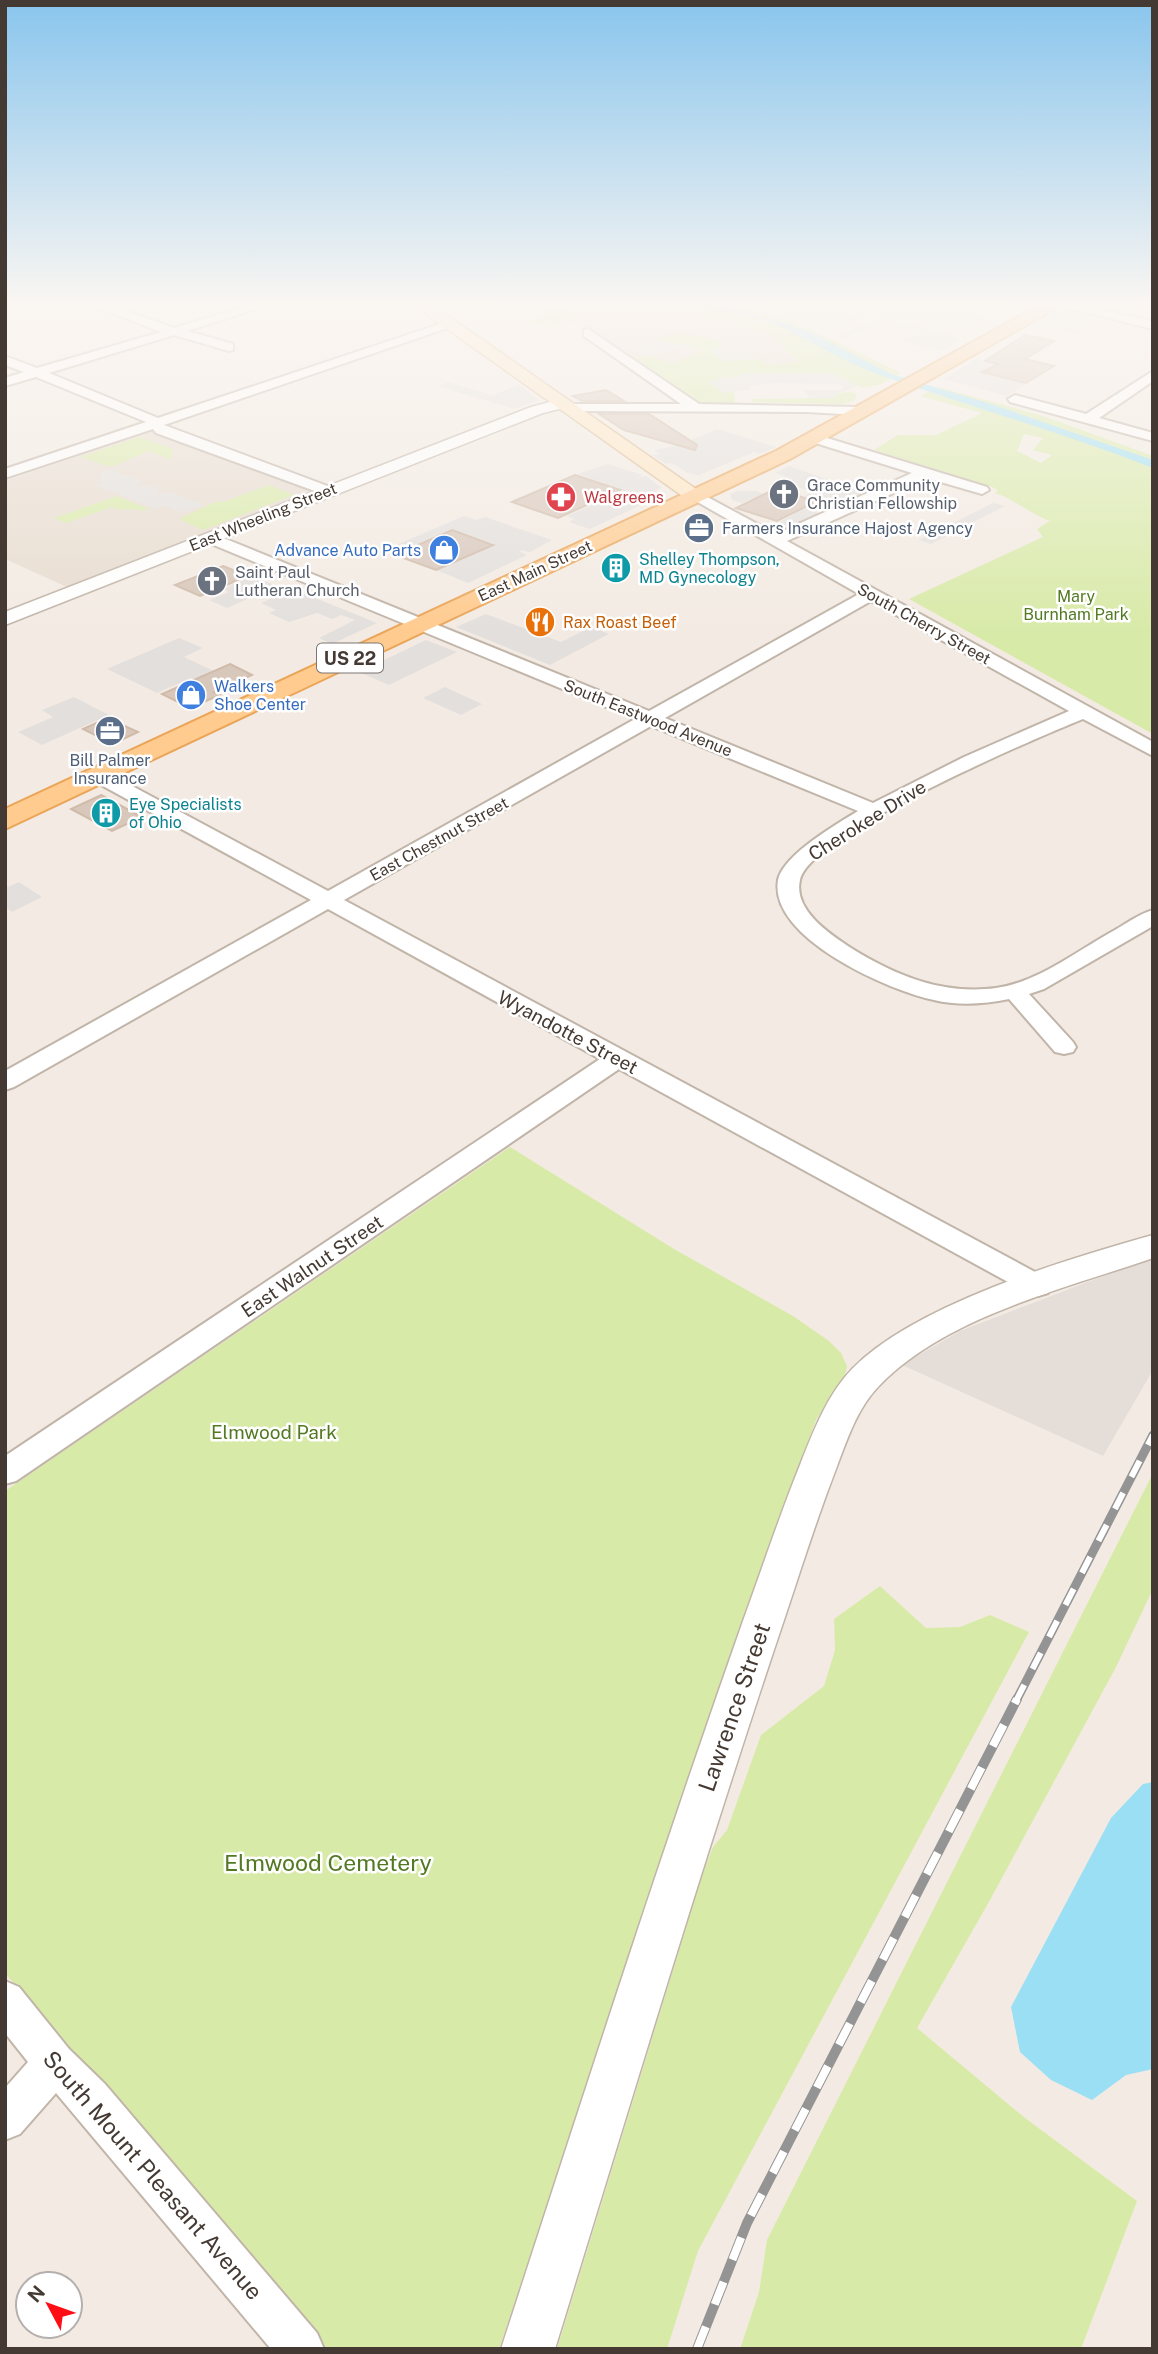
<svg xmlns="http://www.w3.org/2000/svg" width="1158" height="2354" font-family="'Public Sans',sans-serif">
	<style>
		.residential { fill: #e7dcd0 }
		.industrial { fill: #e4ddd8 }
		.green { fill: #d8eaa8; fill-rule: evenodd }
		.parking { fill: #e3dfdc }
		.water { fill: #9adff4 }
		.building { fill: #d8c7bb; stroke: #d0bbaa; stroke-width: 2 }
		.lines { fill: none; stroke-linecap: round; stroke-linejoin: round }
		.minor-casing { stroke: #c1b4a8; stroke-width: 4 }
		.tertiary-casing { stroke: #c1b4a8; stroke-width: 3 }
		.secondary-casing { stroke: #d9b991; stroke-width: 3 }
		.primary-casing { stroke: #eaa559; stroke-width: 4 }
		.minor { fill: #fff; fill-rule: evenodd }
		.tertiary { fill: #fff; fill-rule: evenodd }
		.secondary { fill: #ffe5c0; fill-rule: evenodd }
		.primary { fill: #ffcb8f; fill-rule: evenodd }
		.rail-far1-casing { stroke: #949494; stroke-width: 9 }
		.rail-casing { stroke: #949494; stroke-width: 10 }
		.rail-far1 { stroke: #fff; stroke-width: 6; stroke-dasharray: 18; stroke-linecap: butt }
		.rail { stroke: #fff; stroke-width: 8; stroke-dasharray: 24; stroke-linecap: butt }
		.labels { text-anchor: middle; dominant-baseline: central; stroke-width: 5; stroke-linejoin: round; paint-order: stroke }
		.far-worship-label { font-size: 16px; fill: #5b616d; stroke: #fff; text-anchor: start }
		.far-health-label { font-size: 16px; fill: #be3a42; stroke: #fff; text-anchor: start }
		.far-street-label { font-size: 16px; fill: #453a33; stroke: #fff }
		.far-service-label { font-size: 16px; fill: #4e5e75; stroke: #fff; text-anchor: start }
		.far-shop-label { font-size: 16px; fill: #366cbe; stroke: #fff; text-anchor: end }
		.far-culture-label { font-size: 16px; fill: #0d838f; stroke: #fff; text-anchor: start }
		.far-park-label { font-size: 16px; fill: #537923; stroke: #fff }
		.far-food-label { font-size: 16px; fill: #c56008; stroke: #fff; text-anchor: start }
		.shield { fill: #fff; stroke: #7d7570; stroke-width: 2 }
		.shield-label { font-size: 18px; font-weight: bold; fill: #453a33 }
		.street-label { font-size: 19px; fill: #453a33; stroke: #fff }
		.park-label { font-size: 19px; fill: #537923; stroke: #fff }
		.near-street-label { font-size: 23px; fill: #453a33; stroke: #fff }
		.near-park-label { font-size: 23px; fill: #537923; stroke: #fff }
	</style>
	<rect width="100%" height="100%" fill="#f3ebe3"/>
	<g class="residential">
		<polygon points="592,304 676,304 703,315 768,332 798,363 655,375 566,320 575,317 573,311"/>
		<polygon points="154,431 312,491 67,587 5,559 5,481"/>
	</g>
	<polygon class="industrial" points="1153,1257 1153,1370 1103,1456 902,1365 960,1331"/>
	<g class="green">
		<polygon points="537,304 592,304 574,311 575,317 548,327 528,322 540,317"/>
		<polygon points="676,304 733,304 792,320 901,373 882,384 863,388 832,373 754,373 738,377 725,393 734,392 735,403 698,404 632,360 646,355 673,364 703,350 673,343 675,342 671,341 647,343 678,331 720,341 722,348 713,349 722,361 761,359 766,365 798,362 768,332 703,315"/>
		<path d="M938 387 1043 416 1153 456V734L909 599 1043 537 1037 529 1050 521C1029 513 1012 498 995 493L998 490 992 487 874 450 898 435H936L982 413 920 396ZM1024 434 1043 438 1033 450 1052 455 1041 463 1017 451Z"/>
		<polygon points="846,392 857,393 855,400 842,404 751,402 753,399 836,398 834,395"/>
		<polygon points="139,437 175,450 172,452 172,460 149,451 111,467 80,457"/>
		<polygon points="269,485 294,495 203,530 179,519 215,502 223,502"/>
		<path d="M117 496 149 509 142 511C131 507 121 512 112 507L66 523 54 518Z"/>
		<polygon points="510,1147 674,1249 793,1316 829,1341 841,1353 847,1366 845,1375 816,1420 784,1509 499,2349 324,2349 5,1973 5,1491"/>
		<polygon points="1153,1473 1153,1589 1116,1667 990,1900 917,2028 1025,2118 1137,2201 1081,2349 740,2349 759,2292 767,2240"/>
		<polygon points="880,1586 926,1628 960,1627 990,1615 1029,1632 698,2251 667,2349 557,2349 702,1875 713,1847 727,1830 761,1735 824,1686 835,1650 834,1619"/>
	</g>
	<g class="parking">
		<polygon points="751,304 789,304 864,316 825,331"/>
		<polygon points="807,304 936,304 987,317 962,327"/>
		<polygon points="1081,304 1153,304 1153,306 1139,314 1127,312 1123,315"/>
		<polygon points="1073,309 1100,315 1075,328 1086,331 1079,334 1035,325 1061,310 1068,312"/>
		<polygon points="877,319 925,328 953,335 961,340 941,351 899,341 918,331 883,322 844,339 837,336"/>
		<polygon points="659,340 683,346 655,357 632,351"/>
		<polygon points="747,346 759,359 722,361 712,349"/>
		<polygon points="977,359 998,364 983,372 1026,384 1007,396 943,379"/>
		<polygon points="742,373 832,373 858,386 834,395 838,398 810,398 803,390 839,390 845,388 838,384 776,383 752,385 749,386 751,389 725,393 707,382 718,380 719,377 738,377"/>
		<polygon points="449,382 492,395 520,385 539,400 514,409 438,386"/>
		<polygon points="717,429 776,447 760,454 754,452 699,475 688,473 672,463 666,464 652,455 660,454 654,450 680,445"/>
		<polygon points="608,464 642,475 637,478 646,476 662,488 654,491 664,494 590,529 569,522 574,519 567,516 623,491 578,474"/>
		<polygon points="789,466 869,494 834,507 803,497 812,492 786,483 793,479 775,473"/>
		<polygon points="110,469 141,481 135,484 159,488 157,491 159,495 169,492 204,505 181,513 166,506 156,509 96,485 104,482 100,480 102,472"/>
		<polygon points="737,491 756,491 824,515 794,528 778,523 794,514 750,499 742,503 732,500 730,494"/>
		<polygon points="993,503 1005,506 931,544 919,540"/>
		<polygon points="464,516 476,520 485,517 552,540 530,552 521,550 520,552 527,555 468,583 436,570 494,544 452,529 398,552 389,548"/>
		<polygon points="252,576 277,586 227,608 209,600 229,592 223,589"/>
		<polygon points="293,589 377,623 332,644 319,638 355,620 341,615 332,619 317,613 289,622 269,613 276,610 261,603"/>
		<polygon points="486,614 561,642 591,627 609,634 550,665 456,627"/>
		<polygon points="179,638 203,648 184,657 235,681 216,690 191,678 157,693 107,669"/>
		<polygon points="426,640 457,652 389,685 359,672"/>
		<polygon points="445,687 482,704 461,715 423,698"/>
		<polygon points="74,697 109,715 42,745 18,732 53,717 42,710"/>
		<polygon points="19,882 42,897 12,912 5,907 5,888"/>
	</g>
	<g class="water">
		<path d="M697 304H712L786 323 809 331 891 374 988 403 1153 460V468C1063 433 971 407 880 375 841 362 807 337 769 322 746 312 721 314 697 304Z"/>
		<polygon points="1153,1782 1153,2069 1126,2075 1092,2100 1051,2080 1020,2052 1011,2007 1111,1818 1143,1784"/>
	</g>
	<g class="building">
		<polygon points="1025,335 1054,341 1025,359 1054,366 1026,383 982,372 999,364 985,361"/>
		<polygon points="606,390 624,401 582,401 573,396"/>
		<polygon points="599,414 649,414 697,445 695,450 624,430"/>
		<polygon points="575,475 620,490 558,518 512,502"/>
		<polygon points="777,488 815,502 777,521 736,508"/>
		<polygon points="452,530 493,545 436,570 395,555"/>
		<polygon points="223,566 248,576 200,596 175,585"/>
		<polygon points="230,664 252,675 214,692 220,695 190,708 162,694"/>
		<polygon points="107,718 138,732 113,744 83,729"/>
		<polygon points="101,795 142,817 112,831 71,809"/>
	</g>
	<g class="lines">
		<g class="minor-casing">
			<g id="minor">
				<polygon points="89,304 105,304 174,328 254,304 272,304 187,331 233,344 233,350 229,351 174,335 49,373 158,418 446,322 456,325 164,425 333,488 335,491 333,494 323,494 156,433 153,429 5,478 5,469 146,422 36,377 5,386 5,378 24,372 5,365 5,356 37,368 161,332"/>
				<polygon points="1051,304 1072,304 1153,321 1153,329"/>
				<polygon points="588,329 699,404 860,407 867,411 860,415 806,412 564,411 564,405 569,404 681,404 584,336 584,330"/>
				<polygon points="1153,371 1153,381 1099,418 1153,433 1153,441 1010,402 1008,399 1015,395 1086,414"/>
				<path d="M814 434 987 487 989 490 982 494 927 478 787 541 1153 742V756L1083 719C1034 739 810 834 800 880 793 910 830 934 851 948 896 976 943 995 996 988 1039 982 1078 950 1115 930 1127 923 1139 914 1153 910V926L1044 989 1029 994 1073 1042 1076 1047 1073 1052 1064 1054 1055 1052 1009 999C985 1004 958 1006 934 1000 890 991 768 938 778 880 783 855 837 824 858 811L651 726 344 900 1048 1279 1052 1286 1048 1293 1038 1296 1028 1293 619 1069 16 1481 5 1484V1456L600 1059 328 909 14 1087 5 1090V1071L311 900 92 780 89 776 92 772H106L328 891 635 719 204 541 202 538 204 535H216L649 711 859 594 687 496 695 491 700 493 776 534 912 473 809 441 807 438ZM871 601 1069 711 964 757 873 803 665 718Z"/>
				<polygon points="5,1981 19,1987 69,2049 105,2084 317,2333 324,2349 271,2349 56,2093 20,2134 5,2140 5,2088 28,2062 5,2033"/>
			</g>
		</g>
		<g class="tertiary-casing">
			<g id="tertiary">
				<polygon points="561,399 569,404 567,407 543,413 5,625 5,612 531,407"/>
				<path d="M1153 1235V1258C1064 1289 944 1317 878 1387 857 1409 847 1440 836 1469 817 1518 801 1569 784 1620 703 1861 630 2105 555 2349H501C580 2106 658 1862 743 1621 762 1569 779 1517 800 1465 813 1432 827 1395 852 1369 914 1305 1067 1259 1153 1235Z"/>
			</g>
		</g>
		<g class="secondary-casing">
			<polygon id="secondary" points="412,304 431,304 706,496 702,500 688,500"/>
		</g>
		<g class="primary-casing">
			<polygon id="primary" points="1042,304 1063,304 790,459 5,829 5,809 776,451"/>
		</g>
		<use href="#minor" class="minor"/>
		<use href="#tertiary" class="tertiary"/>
		<use href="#secondary" class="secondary"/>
		<use href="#primary" class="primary"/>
		<g class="rail-far1-casing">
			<polyline id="rail-far1" points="1016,1701 1153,1435"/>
		</g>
		<g class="rail-casing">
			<polyline id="rail" points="697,2349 747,2223 1017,1699"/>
		</g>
		<use href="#rail-far1" class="rail-far1"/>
		<use href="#rail" class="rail"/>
	</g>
	<linearGradient id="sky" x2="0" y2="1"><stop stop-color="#89c5ed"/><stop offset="0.48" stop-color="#faf6f2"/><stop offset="1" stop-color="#faf6f2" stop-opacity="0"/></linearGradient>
	<rect width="1158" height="633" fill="url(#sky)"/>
	<defs>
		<g id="church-disc" transform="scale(1.575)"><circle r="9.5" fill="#6b7280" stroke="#fff"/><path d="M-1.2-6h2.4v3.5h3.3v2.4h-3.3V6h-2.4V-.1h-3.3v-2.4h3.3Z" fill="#fff"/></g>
		<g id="pharmacy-disc" transform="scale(1.575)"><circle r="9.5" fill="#e0444e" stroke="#fff"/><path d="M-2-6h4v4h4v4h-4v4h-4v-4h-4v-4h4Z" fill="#fff"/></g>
		<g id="office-disc" transform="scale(1.575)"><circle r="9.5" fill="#5c6f8a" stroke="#fff"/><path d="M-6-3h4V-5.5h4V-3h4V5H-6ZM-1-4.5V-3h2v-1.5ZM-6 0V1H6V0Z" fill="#fff"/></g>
		<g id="shop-disc" transform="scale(1.575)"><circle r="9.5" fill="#3f7fe0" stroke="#fff"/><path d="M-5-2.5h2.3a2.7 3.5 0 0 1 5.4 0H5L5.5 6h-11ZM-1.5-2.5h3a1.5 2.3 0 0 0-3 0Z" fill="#fff"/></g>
		<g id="building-disc" transform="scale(1.575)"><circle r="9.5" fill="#0f9aa8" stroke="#fff"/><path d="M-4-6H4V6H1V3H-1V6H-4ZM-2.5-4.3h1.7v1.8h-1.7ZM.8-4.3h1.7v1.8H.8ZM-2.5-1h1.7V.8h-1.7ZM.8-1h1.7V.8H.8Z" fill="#fff"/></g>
		<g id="restaurant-disc" transform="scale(1.575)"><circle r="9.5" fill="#e8710a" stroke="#fff"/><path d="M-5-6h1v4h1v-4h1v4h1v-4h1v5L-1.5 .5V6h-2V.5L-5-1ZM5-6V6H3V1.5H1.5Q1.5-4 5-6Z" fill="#fff"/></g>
	</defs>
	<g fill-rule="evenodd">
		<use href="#church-disc" x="784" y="494"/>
		<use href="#pharmacy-disc" x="561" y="497"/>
		<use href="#office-disc" x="699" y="528"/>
		<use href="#shop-disc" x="444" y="550"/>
		<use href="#building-disc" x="616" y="568"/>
		<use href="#church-disc" x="212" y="581"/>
		<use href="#restaurant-disc" x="540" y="622"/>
		<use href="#shop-disc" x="191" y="695"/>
		<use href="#office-disc" x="110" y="731"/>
		<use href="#building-disc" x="106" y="813"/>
	</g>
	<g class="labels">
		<g class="far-worship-label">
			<text x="807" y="485">Grace Community<tspan x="807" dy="18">Christian Fellowship</tspan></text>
			<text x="235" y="572">Saint Paul<tspan x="235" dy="18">Lutheran Church</tspan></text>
		</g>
		<g class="far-health-label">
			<text x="584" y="497">Walgreens</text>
		</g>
		<g class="far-street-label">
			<text transform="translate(263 517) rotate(-22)">East Wheeling Street</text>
			<text transform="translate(535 571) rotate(-25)">East Main Street</text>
			<text transform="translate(924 624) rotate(29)">South Cherry Street</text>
			<text transform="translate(648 718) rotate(22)">South Eastwood Avenue</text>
			<text transform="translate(439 839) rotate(-29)">East Chestnut Street</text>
		</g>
		<g class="far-service-label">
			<text x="722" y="528">Farmers Insurance Hajost Agency</text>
			<text x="110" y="760" text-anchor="middle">Bill Palmer<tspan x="110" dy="18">Insurance</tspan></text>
		</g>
		<g class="far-shop-label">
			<text x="421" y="550">Advance Auto Parts</text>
			<text x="214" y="686" text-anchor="start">Walkers<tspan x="214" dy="18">Shoe Center</tspan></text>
		</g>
		<g class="far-culture-label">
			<text x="639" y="559">Shelley Thompson,<tspan x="639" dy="18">MD Gynecology</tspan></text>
			<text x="129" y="804">Eye Specialists<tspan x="129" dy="18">of Ohio</tspan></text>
		</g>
		<g class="far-park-label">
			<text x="1076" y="596">Mary<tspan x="1076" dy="18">Burnham Park</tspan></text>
		</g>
		<g class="far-food-label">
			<text x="563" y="622">Rax Roast Beef</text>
		</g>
		<rect class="shield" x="317" y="643.5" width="66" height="29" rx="5"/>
		<g class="shield-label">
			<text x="350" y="658">US 22</text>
		</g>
		<g class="street-label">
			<text transform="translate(867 820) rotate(-32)">Cherokee Drive</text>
			<text transform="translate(568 1032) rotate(28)">Wyandotte Street</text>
			<text transform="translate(312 1266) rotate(-34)">East Walnut Street</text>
		</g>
		<g class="park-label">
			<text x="274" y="1432">Elmwood Park</text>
		</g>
		<g class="near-street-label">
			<text transform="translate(734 1707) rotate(-71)">Lawrence Street</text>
			<text transform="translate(153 2175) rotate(49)">South Mount Pleasant Avenue</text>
		</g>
		<g class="near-park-label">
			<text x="328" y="1862">Elmwood Cemetery</text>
		</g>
	</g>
	<rect width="1158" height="2354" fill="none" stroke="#453a33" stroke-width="14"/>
	<g transform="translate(49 2305) rotate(311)"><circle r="33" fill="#ffffff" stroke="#b5b0ad" stroke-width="2"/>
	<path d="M0-5L12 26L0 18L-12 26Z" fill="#ff0d14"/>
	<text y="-10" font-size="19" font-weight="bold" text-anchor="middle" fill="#453a33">N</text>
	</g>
</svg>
